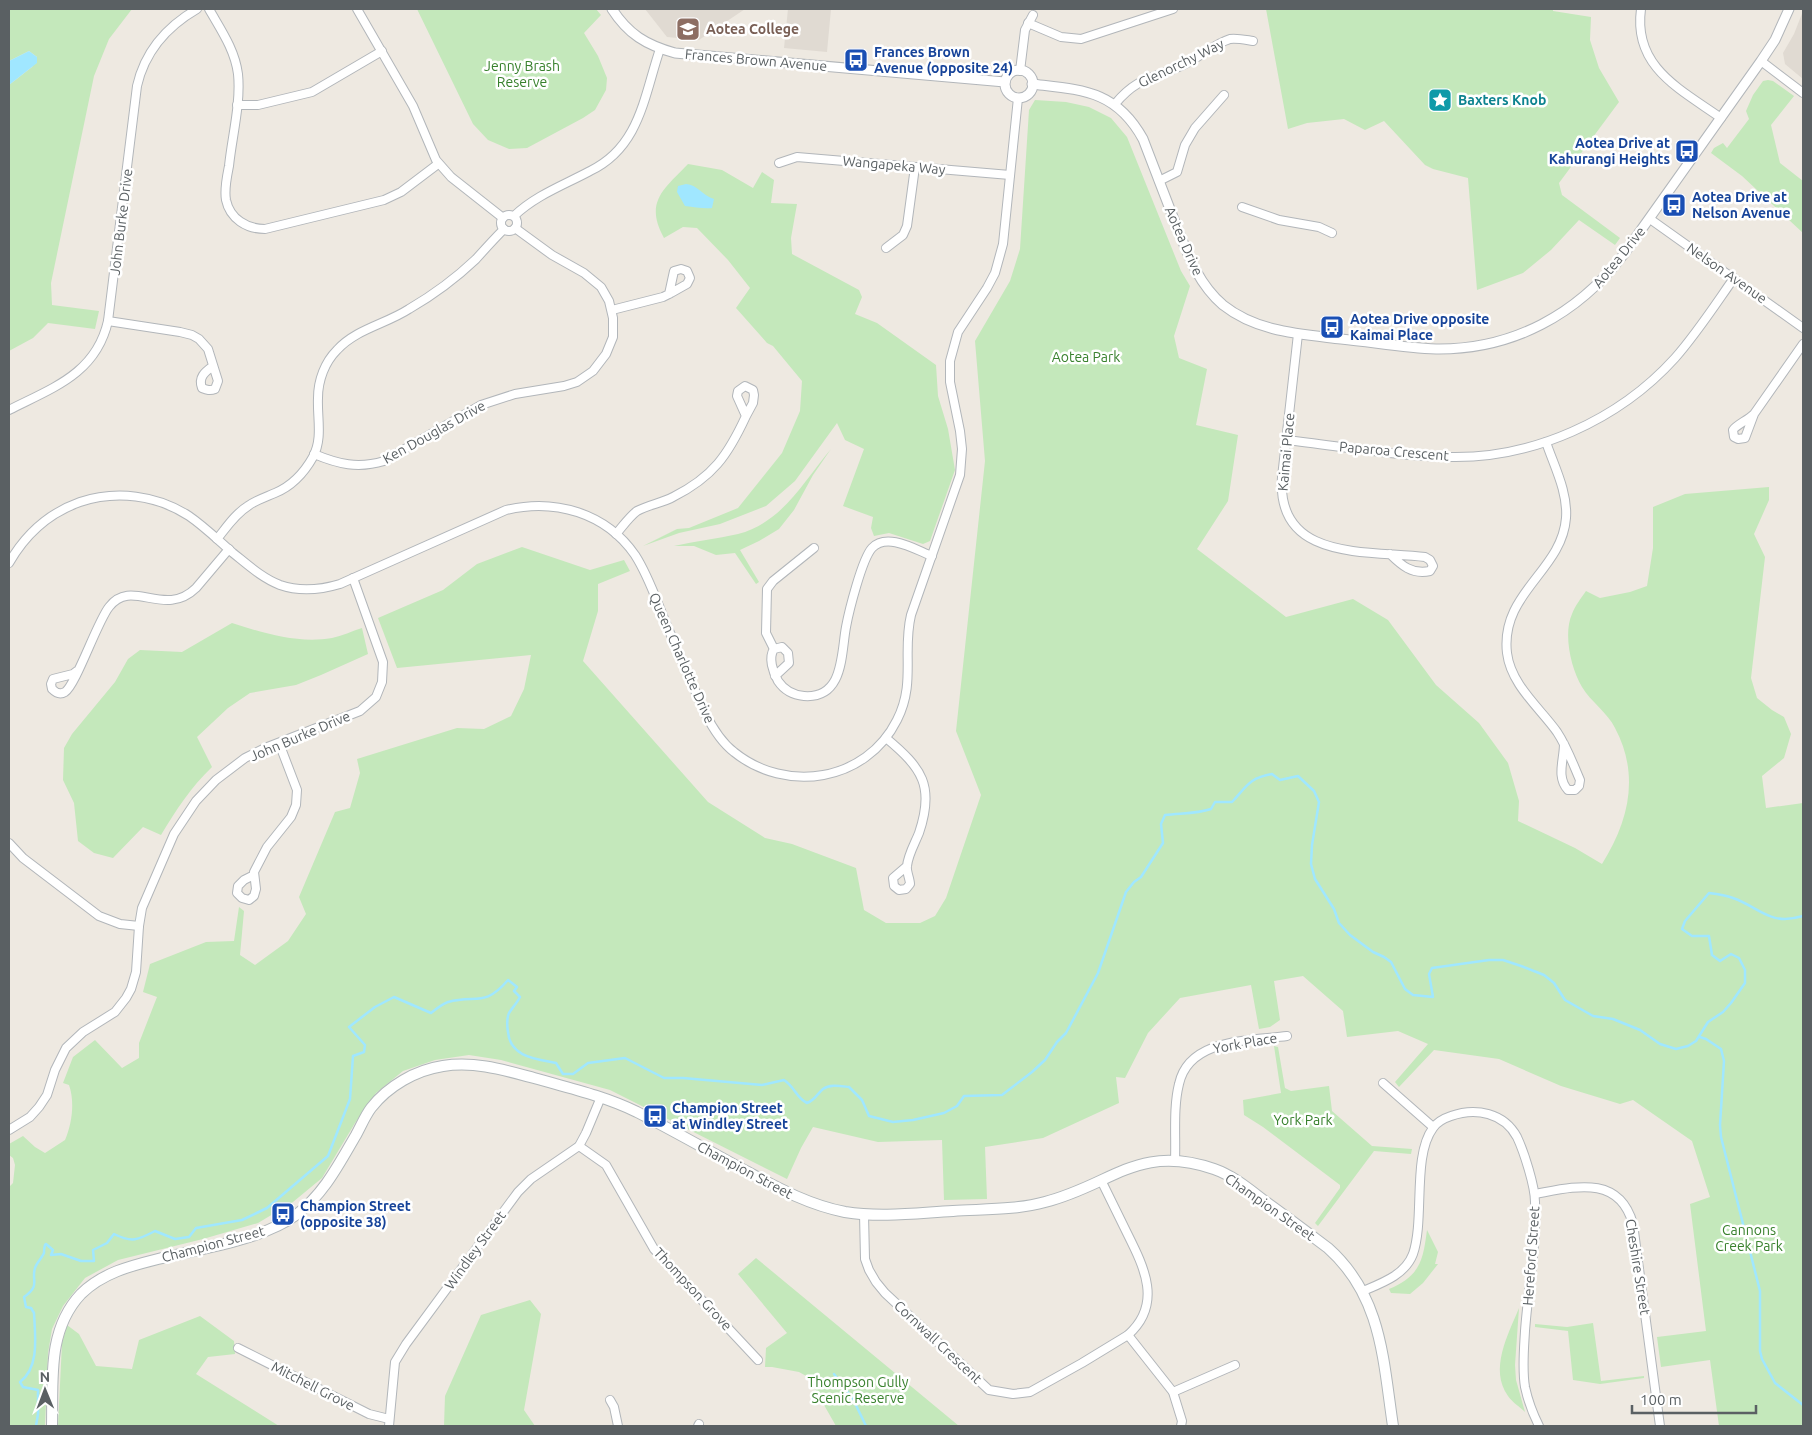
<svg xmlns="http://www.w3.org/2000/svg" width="1812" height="1435" font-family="Ubuntu,sans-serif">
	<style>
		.education { fill: #e0dad2 }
		.green { fill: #c4e8bb }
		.water { fill: #a0e7ff }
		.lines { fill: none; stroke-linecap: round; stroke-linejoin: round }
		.stream { stroke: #a0e7ff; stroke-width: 2.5 }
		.minor-casing { stroke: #b2b6ba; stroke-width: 10 }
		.tertiary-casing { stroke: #b2b6ba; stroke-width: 11 }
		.secondary-casing { stroke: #b1b7ba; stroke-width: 12 }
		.minor { stroke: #fff; stroke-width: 8 }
		.tertiary { stroke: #fff; stroke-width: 9 }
		.secondary { stroke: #fff; stroke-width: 10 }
		.labels { text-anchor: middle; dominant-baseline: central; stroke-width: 5; stroke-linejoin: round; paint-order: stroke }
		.education-label { font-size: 14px; font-weight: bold; fill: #785e54; stroke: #fff; text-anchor: start }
		.transit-label { font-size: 14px; font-weight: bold; fill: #164399; stroke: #fff; text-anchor: start }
		.street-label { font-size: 14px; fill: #5a6063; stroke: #fff }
		.park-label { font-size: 14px; fill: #38812d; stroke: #fff }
		.culture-label { font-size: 14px; font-weight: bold; fill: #0d838f; stroke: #fff; text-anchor: start }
	</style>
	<rect width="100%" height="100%" fill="#eee9e1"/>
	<g class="education">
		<polygon points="645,9 745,9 699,40 667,37"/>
		<polygon points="788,9 831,9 827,52 784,48"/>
		<polygon points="1803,11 1803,79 1785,64 1783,53 1794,34"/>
	</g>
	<g class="green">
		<polygon points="9,9 132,9 109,39 94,76 51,283 52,305 99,311 95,329 48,323 33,338 9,351 9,85 32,67 37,57 29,51 9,61"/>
		<polygon points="417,9 596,9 601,15 584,33 598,56 607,78 606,90 595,110 583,118 527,148 509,149 488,140 473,124"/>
		<polygon points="1266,9 1553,9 1553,11 1591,17 1590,40 1599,68 1619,102 1559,183 1562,195 1620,238 1615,245 1579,220 1551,250 1523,273 1477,290 1468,178 1433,169 1425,165 1384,121 1365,130 1344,119 1307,123 1288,129"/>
		<polygon points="1768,80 1773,81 1794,96 1771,125 1780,163 1803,181 1803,233 1742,176 1711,153 1714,148 1723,143 1727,148 1749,119 1746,111 1753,95 1763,81"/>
		<path d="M1035 100 1066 102 1089 107 1111 118 1127 137 1181 271 1190 286 1174 336 1179 358 1207 369 1196 425 1238 435 1228 501 1197 549 1286 617 1353 599 1388 620 1436 685 1479 723 1508 763 1519 801 1518 821 1575 848 1602 864C1629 821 1640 775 1615 728 1608 713 1591 702 1582 687 1571 669 1563 634 1572 614 1575 606 1581 598 1586 591L1600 598 1630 592 1647 586 1653 548V507L1685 494 1769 487V500L1754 534 1765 557 1751 678 1757 698 1772 710 1784 717 1791 734 1784 758 1762 776 1766 808 1803 803V1426H1719L1710 1360 1661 1367 1657 1337 1706 1331 1690 1204 1710 1197 1692 1141 1633 1100 1620 1104 1561 1086 1499 1059 1434 1050 1399 1087 1395 1082 1428 1044 1398 1031 1347 1037 1343 1011 1303 976 1274 981 1280 1020 1270 1027 1259 1029 1251 985 1180 998 1148 1033 1125 1078 1116 1077 1119 1103 1043 1138 985 1147 987 1199 944 1200 942 1140 878 1142 813 1127 801 1148 787 1179 610 1090 501 1060 469 1055 435 1060 403 1071 376 1093 355 1123 322 1178 293 1202 258 1223 203 1239 118 1260 85 1278 63 1306 52 1329 48 1353 45 1426H9V1191L10 1186 13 1183 15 1165 13 1158 9 1155V1144L23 1136 35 1147 45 1153 65 1140C72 1124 75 1102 69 1085L63 1083 73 1057 95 1040 122 1068 139 1058V1043L157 997 143 992 150 964 206 942 234 941 239 907 244 911 240 955 255 965 288 941 306 914 299 897 335 812 350 808 360 773 357 759 457 728 484 729 511 716 524 689 531 655 397 668 378 618 443 590 477 564 522 547 590 570 624 560 630 571 598 584V611L583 661 708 802 765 838 792 844 856 868 864 910 886 923H920L935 916 946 898 981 795 956 731 985 461 975 341 1010 281 1020 249 1029 110Z"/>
		<path d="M688 164 722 170 753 188 762 172 774 180 771 203 797 204 791 238 792 254 859 290 862 297 855 314 877 323 936 365 938 396 948 429 955 470 930 541 923 544 889 533 874 536 871 528 873 517 843 506 864 449 845 440 837 423 795 481 766 506 720 524 679 533 643 546 677 529 689 528 738 508 782 453 800 411 802 381 773 346 767 343 736 308 750 288 728 260 697 228 683 227 664 238C644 202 664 189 688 164Z"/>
		<path d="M831 449 813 475 794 510 779 529 759 541 740 550 759 582 756 584 735 553 716 555 694 546H674C695 541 717 539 738 534 783 522 803 482 831 449Z"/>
		<path d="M232 623C263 633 298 644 332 638 342 636 352 631 362 628L368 654 321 675 296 685 250 693 228 708 197 737 212 767C191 787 176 810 161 835L143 827 113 858 94 853 78 841 74 803 63 780 64 748 72 734 115 682 128 659 140 650 182 652Z"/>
		<polygon points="1274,1046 1278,1047 1285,1088 1291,1091 1329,1086 1332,1111 1372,1146 1412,1149 1411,1154 1374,1151 1318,1226 1315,1223 1340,1188 1340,1185 1263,1127 1244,1115 1243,1100 1281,1093"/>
		<path d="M1427 1230 1438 1252 1435 1264H1438L1423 1283 1410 1294 1391 1293 1389 1289C1420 1276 1423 1261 1427 1230Z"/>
		<polygon points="756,1258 959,1426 836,1426 808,1377 799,1372 772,1367 765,1367 766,1348 787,1333 738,1274"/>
		<polygon points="530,1300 541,1314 524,1410 535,1426 444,1426 445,1396 481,1315"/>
		<path d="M1519 1308 1515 1365 1516 1380 1525 1412C1520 1407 1512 1402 1508 1396 1489 1369 1508 1335 1519 1308Z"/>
		<polygon points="200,1316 234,1341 235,1354 208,1357 196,1374 279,1426 58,1426 62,1343 67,1325 79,1334 96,1366 132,1369 139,1340"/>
		<polygon points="1593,1323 1601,1381 1644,1376 1644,1378 1600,1384 1573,1380 1568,1331 1535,1327 1535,1324 1567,1327"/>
	</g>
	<g class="water">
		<polygon points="29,51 37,57 37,63 9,85 9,61"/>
		<path d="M686 184C698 185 703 196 714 199L712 208C703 209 695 207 685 206L677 192 678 186Z"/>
	</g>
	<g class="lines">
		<g class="stream">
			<polyline points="1700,1037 1706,1039 1721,1049 1724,1061 1720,1125 1721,1137 1760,1291 1760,1351 1762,1359 1775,1383 1803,1405"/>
			<polyline points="834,1374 853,1399 866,1426"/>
			<path d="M36 1426 38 1414V1390L23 1387 20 1382C40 1367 35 1335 34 1313L31 1308 26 1307 24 1297C41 1285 31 1281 35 1268 37 1262 42 1258 44 1253 44 1250 44 1248 45 1245L46 1244 53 1250 51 1255 61 1254 81 1261H94L93 1250 107 1243 114 1234C132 1243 138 1240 155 1231L175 1239 189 1237 196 1228 242 1220 267 1208 328 1156 350 1099 353 1056 364 1052 365 1045 349 1027 375 1007 394 997 431 1013C436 1009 442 1004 448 1002 476 994 484 1008 508 980L517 987 514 991 520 997C517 1003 512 1008 509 1013 506 1020 507 1026 508 1032 510 1057 536 1059 556 1063L563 1074H573L588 1063 625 1058 664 1078H683L762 1085 784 1080C795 1087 796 1098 807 1103 815 1100 817 1094 823 1089 830 1084 840 1086 849 1087L862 1100 869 1116 893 1122 913 1120 944 1113 957 1106 964 1096 1002 1095 1032 1072 1045 1060 1057 1042 1066 1033 1098 973 1126 892 1134 882 1141 877 1163 843 1161 824 1165 815C1181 813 1196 814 1211 809L1215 802H1232C1247 786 1249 778 1272 774L1280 780 1298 776 1314 791 1319 802 1312 845 1311 864 1315 879 1334 909 1339 923 1350 935 1373 952 1384 957 1391 962 1405 989 1413 995 1433 997 1429 974 1432 968 1489 960H1503L1521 966 1544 975 1554 983 1565 1000 1593 1016 1613 1019 1640 1030 1660 1044 1676 1049 1688 1046 1696 1041 1708 1022 1723 1012 1731 1003 1745 983V970L1739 958 1731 954 1720 961 1712 955 1709 936H1692L1682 929 1685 921 1709 893C1717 894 1725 895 1733 898 1761 908 1769 926 1803 916"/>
		</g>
		<g class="minor-casing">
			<g id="minor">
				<path d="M209 9C221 30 235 50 238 74 241 103 232 137 229 166 227 176 224 189 226 200 230 219 247 229 265 229L384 200 401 192 438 164"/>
				<polyline points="357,9 413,106 436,160 451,177 503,218"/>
				<path d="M1641 9C1633 67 1680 89 1721 118"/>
				<polyline points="1028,23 1061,37 1081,39 1173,9"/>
				<polyline points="1761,61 1803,93"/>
				<polyline points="1020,71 1025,30 1033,15"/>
				<path d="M1115 104C1139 75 1155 79 1185 64 1200 57 1214 44 1230 39 1237 38 1246 40 1253 41"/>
				<polyline points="237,105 258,105 312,92 382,51"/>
				<polyline points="779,163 797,157 1010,175"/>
				<polyline points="1159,181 1177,172 1185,145 1195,128 1224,95"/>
				<polyline points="1242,207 1279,220 1319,227 1332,233"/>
				<circle cx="509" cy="223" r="8"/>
				<path d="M514 216C536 195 564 185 590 171 640 147 644 96 660 49"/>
				<polyline points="1650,219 1803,328"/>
				<polyline points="886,248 903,235 907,226 915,167"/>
				<polyline points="612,310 663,297 671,293 687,284 690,278 687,271 681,269 674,271 669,294"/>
				<path d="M108 321 180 332 192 335 199 339 208 349 218 381 215 389C210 391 207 390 202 388 198 377 205 372 213 366"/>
				<path d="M1298 334 1282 477C1276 562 1368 550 1425 557L1430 560 1433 566 1430 571C1412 575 1401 565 1390 554"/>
				<path d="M9 410C52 388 96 374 108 321L137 86C145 51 166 27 197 9"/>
				<path d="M1754 414C1748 420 1736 425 1733 430L1734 437 1738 439 1745 438 1754 414 1803 344"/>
				<path d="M1286 440C1340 446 1395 456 1449 457 1533 459 1619 420 1675 358 1697 333 1715 305 1734 278"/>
				<path d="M1546 442C1554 466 1568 492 1566 518 1562 571 1500 593 1507 653 1511 685 1540 708 1557 732 1567 747 1573 764 1580 780L1579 786 1575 790H1568C1556 777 1564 760 1564 744"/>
				<path d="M314 454C338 464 358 469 384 461L481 405 515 394 564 386 577 382 593 371 606 354 613 337V318L609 301 601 287 584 273 552 255 515 228"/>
				<path d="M616 534C623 526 629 517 637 511 648 505 662 503 673 497 713 477 728 455 746 416L737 396 738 391 745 386 753 390 754 395 753 403 746 416"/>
				<path d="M217 539C226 528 235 514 248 506 256 500 266 497 275 493 292 486 304 473 313 457 323 438 317 418 318 398 318 380 325 362 337 350 356 329 386 324 409 309 433 295 456 278 476 259 485 249 494 239 504 229"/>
				<path d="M9 563C25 535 49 513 80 502 116 490 157 495 189 516 205 527 219 541 233 553 248 565 262 578 280 585 300 592 320 590 340 584L506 510C555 498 606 513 635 555 648 575 656 599 665 621 678 652 691 682 705 713 712 727 721 742 734 752 786 794 866 782 897 720 916 683 902 652 911 615L960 475 962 449 960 431 950 382V361L958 332 987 288 995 273 1003 244 1018 98"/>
				<polyline points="774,649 766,633 767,589 773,581 814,548"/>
				<path d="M77 671 73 674 53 679 51 684 52 689C56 693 60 695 65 692 76 685 97 622 109 607 132 577 164 619 196 588L229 549"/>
				<path d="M775 676 789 663 788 653 782 647 774 649C768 658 773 672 778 681 784 690 793 695 804 696 844 699 841 654 846 627 849 611 862 559 872 548 887 532 916 550 932 556"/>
				<path d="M886 738C922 768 935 786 919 833 915 843 908 855 907 866 906 871 910 879 910 884L906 889 899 890 894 886 893 878 907 866"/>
				<polyline points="9,843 23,858 99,916 120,924 139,926"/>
				<polyline points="254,875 244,880 238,886 237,893 242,898 249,900 254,896 256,889 254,872 267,847 291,817 296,805 297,790 279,743"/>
				<polyline points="1383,1083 1433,1127"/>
				<polyline points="9,1130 30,1117 39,1107 47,1095 55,1070 66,1048 83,1032 115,1012 126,998 131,989 136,972 139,926 142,908 174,834 196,801 216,780 245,758 265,748 360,711 376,697 382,682 383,662 353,578"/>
				<polyline points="579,1146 606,1165 654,1249 758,1360"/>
				<path d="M1175 1161C1176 1136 1173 1108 1179 1084 1189 1038 1250 1041 1287 1036"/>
				<path d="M1535 1194C1574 1187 1619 1174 1633 1224L1660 1426"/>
				<path d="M864 1214 865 1259 869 1270 876 1282 885 1293 989 1390 1013 1394 1030 1392 1082 1363 1128 1335C1163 1304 1144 1267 1127 1233 1118 1215 1110 1198 1101 1180"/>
				<path d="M1363 1291C1382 1283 1405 1275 1413 1254 1425 1219 1412 1156 1433 1128 1437 1122 1445 1118 1451 1116 1476 1107 1504 1113 1517 1137 1524 1152 1535 1186 1535 1202 1537 1245 1528 1288 1525 1331 1524 1349 1522 1369 1525 1387 1528 1401 1533 1414 1539 1426"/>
				<polyline points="1128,1335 1173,1392 1182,1421 1181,1426"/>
				<polyline points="238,1348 369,1414 389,1419"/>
				<polyline points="1173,1392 1235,1365"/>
				<polyline points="610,1400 614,1407 618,1426"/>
				<polyline points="389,1426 395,1362 406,1344 518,1192 531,1179 579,1146 586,1133 601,1097"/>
				<polyline points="698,1426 699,1424"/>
			</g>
		</g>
		<g class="tertiary-casing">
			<g id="tertiary">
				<path d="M612 9C628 34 646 45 675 53L1005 82"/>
				<circle cx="1019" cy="84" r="14"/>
				<path d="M1032 84C1082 90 1116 90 1143 139 1153 165 1163 191 1173 217 1186 249 1196 282 1223 305 1257 332 1300 334 1341 339 1373 342 1404 348 1436 349 1513 350 1578 314 1624 254L1761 61 1775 40 1789 9"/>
			</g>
		</g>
		<g class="secondary-casing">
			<path id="secondary" d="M52 1426C53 1380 47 1330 81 1294 102 1273 130 1266 158 1259 199 1249 262 1240 296 1215 324 1194 339 1164 356 1135 361 1126 365 1116 371 1108 388 1086 416 1070 443 1066 475 1061 504 1070 534 1078 569 1088 604 1096 637 1112 674 1131 709 1151 746 1171 778 1188 809 1205 845 1212 881 1218 917 1213 953 1211 984 1209 1016 1210 1045 1202 1112 1185 1138 1143 1214 1169 1234 1176 1250 1190 1266 1202 1287 1217 1308 1233 1328 1248 1382 1296 1383 1360 1393 1426"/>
		</g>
		<use href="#minor" class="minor"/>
		<use href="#tertiary" class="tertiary"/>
		<use href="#secondary" class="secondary"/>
	</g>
	<defs>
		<g id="school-square" transform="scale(1.25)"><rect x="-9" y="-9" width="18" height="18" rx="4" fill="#8d6e63" stroke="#fff"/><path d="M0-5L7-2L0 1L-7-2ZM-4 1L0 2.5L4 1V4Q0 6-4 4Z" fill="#fff"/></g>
		<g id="bus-square" transform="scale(1.25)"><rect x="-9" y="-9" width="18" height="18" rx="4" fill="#1a4fb4" stroke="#fff"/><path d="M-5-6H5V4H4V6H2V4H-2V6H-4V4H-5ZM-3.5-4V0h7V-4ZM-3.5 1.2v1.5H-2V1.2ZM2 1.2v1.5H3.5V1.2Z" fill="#fff"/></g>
		<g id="sight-square" transform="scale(1.25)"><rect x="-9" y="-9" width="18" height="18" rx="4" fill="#0f9aa8" stroke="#fff"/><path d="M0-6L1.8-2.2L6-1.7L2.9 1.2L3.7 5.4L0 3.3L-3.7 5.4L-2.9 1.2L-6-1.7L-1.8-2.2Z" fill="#fff"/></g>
	</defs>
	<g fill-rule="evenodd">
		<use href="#school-square" x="688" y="29"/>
		<use href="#bus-square" x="856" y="60"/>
		<use href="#sight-square" x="1440" y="100"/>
		<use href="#bus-square" x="1687" y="151"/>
		<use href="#bus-square" x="1674" y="205"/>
		<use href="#bus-square" x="1332" y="327"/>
		<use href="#bus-square" x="655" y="1116"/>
		<use href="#bus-square" x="283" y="1214"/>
	</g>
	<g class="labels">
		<g class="education-label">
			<text x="706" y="29">Aotea College</text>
		</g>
		<g class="transit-label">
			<text x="874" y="52">Frances Brown<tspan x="874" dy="16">Avenue (opposite 24)</tspan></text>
			<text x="1670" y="143" text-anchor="end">Aotea Drive at<tspan x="1670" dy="16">Kahurangi Heights</tspan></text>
			<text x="1692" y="197">Aotea Drive at<tspan x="1692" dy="16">Nelson Avenue</tspan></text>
			<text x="1350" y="319">Aotea Drive opposite<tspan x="1350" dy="16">Kaimai Place</tspan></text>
			<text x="672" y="1108">Champion Street<tspan x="672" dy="16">at Windley Street</tspan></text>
			<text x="300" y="1206">Champion Street<tspan x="300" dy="16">(opposite 38)</tspan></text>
		</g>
		<g class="street-label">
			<text transform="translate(756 60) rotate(5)">Frances Brown Avenue</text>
			<text transform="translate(1181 63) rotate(-26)">Glenorchy Way</text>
			<text transform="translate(894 165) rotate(5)">Wangapeka Way</text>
			<text transform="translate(121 222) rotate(-83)">John Burke Drive</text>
			<text transform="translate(1184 241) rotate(66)">Aotea Drive</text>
			<text transform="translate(1619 257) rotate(-51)">Aotea Drive</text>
			<text transform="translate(1727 273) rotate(35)">Nelson Avenue</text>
			<text transform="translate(434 432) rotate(-29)">Ken Douglas Drive</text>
			<text transform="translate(1394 451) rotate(5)">Paparoa Crescent</text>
			<text transform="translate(1286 452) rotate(-85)">Kaimai Place</text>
			<text transform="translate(682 658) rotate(66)">Queen Charlotte Drive</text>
			<text transform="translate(300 736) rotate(-23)">John Burke Drive</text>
			<text transform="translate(1245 1043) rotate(-10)">York Place</text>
			<text transform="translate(745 1170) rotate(28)">Champion Street</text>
			<text transform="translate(1270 1207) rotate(35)">Champion Street</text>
			<text transform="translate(213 1244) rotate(-15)">Champion Street</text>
			<text transform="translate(475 1250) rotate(-54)">Windley Street</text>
			<text transform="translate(1531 1256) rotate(-86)">Hereford Street</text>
			<text transform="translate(1638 1267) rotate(81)">Cheshire Street</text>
			<text transform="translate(693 1289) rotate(47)">Thompson Grove</text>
			<text transform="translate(938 1342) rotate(43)">Cornwall Crescent</text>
			<text transform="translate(313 1386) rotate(27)">Mitchell Grove</text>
		</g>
		<g class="park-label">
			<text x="522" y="66">Jenny Brash<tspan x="522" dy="16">Reserve</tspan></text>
			<text x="1086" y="357">Aotea Park</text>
			<text x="1303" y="1120">York Park</text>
			<text x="1749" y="1230">Cannons<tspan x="1749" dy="16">Creek Park</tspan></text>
			<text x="858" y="1382">Thompson Gully<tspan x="858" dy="16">Scenic Reserve</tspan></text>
		</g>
		<g class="culture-label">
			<text x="1458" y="100">Baxters Knob</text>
		</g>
	</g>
	<rect width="1812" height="1435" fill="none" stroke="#5a6063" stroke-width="20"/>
	<g transform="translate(45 1390) rotate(359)" stroke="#ffffff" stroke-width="4" paint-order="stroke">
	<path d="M0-4L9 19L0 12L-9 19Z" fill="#5a6063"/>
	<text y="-8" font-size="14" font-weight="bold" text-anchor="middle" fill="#5a6063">N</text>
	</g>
	<path d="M1632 1405v8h124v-8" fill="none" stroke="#5a6063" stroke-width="2.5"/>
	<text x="1640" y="1405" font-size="15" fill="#5a6063" stroke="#ffffff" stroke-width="4" paint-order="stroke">100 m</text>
</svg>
